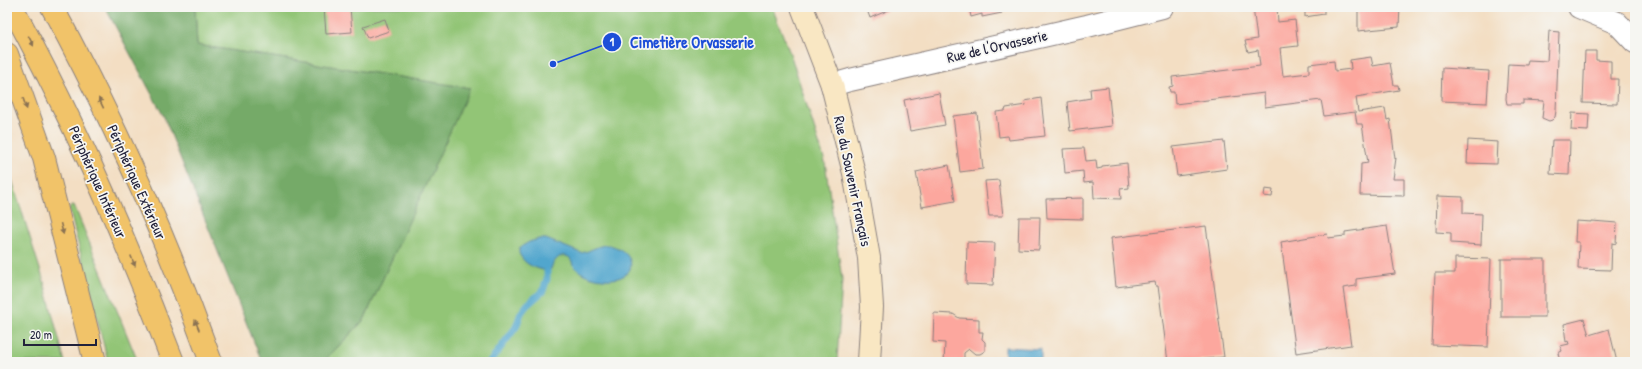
<svg xmlns="http://www.w3.org/2000/svg" width="1642" height="369" font-family="'Patrick Hand',sans-serif">
	<style>
		.green { fill: #92c576; stroke: #5a7458 }
		.forest { fill: #75aa67; stroke: #4c6651 }
		.water { fill: #51a6cd; stroke: #3a6484 }
		.lines { fill: none; stroke-linecap: round; stroke-linejoin: round }
		.stream { stroke: #51a6cd; stroke-width: 7 }
		.building { fill: #fca79e }
		.street-casing { stroke: #8a807f; stroke-width: 24 }
		.secondary-casing { stroke: #8a807f; stroke-width: 24 }
		.highway-casing { stroke: #8a807f; stroke-width: 24 }
		.street { stroke: #fff; stroke-width: 22 }
		.secondary { stroke: #f9e7c3; stroke-width: 22 }
		.highway { stroke: #f1c369; stroke-width: 22 }
		.oneway { fill: #8a7252 }
		.labels { text-anchor: middle; dominant-baseline: central; stroke-width: 3.5; stroke-linejoin: round; paint-order: stroke }
		.street-label { font-size: 15px; fill: #22223b; stroke: #f6f6f2 }
		.leader { fill: none; stroke: #1d4ed8; stroke-width: 1.5 }
		.callout-dot { fill: #1d4ed8; stroke: #f6f6f2; stroke-width: 1.5 }
		.mark-label { font-size: 12px; text-anchor: middle; font-weight: bold; fill: #fff }
		.callout-label { font-size: 16px; text-anchor: middle; font-weight: bold; fill: #1d4ed8; stroke: #f6f6f2; stroke-width: 3.5; stroke-linejoin: round; paint-order: stroke }
	</style>
	<rect width="100%" height="100%" fill="#f6f6f2"/>
	<filter id="ink" filterUnits="userSpaceOnUse"><feTurbulence type="fractalNoise" baseFrequency=".025" numOctaves="2"/><feDisplacementMap in="SourceGraphic" scale="8" xChannelSelector="R" yChannelSelector="G"/><feConvolveMatrix kernelMatrix="1 2 1 2 8 2 1 2 1" color-interpolation-filters="sRGB"/></filter>
	<filter id="wash" filterUnits="userSpaceOnUse"><feTurbulence type="fractalNoise" baseFrequency=".012" numOctaves="4" result="noise"/><feDisplacementMap in="SourceGraphic" scale="16" xChannelSelector="R" yChannelSelector="G"/><feGaussianBlur stdDeviation="0.9" result="paint"/><feColorMatrix in="noise" values="0 0 0 0 0 0 0 0 0 0 0 0 0 0 0 0 0 1.4 0 .05"/><feComposite in="paint" operator="in"/></filter>
	<g filter="url(#wash)">
		<rect width="100%" height="100%" fill="#f3dec3"/>
		<g class="green">
			<polygon points="195,7 772,7 791,56 825,162 842,279 837,362 323,362 364,320 469,88 197,45"/>
			<polygon points="7,164 44,282 65,362 7,362"/>
			<polygon points="74,205 138,362 108,362 69,208"/>
		</g>
		<polygon class="forest" points="105,7 195,7 197,45 470,88 364,320 323,362 262,362 164,117"/>
		<g class="water">
			<path d="M539 239H546L581 253C589 252 596 246 605 245 616 244 635 256 630 269 623 284 594 280 582 273 580 272 575 267 573 265 571 262 573 262 571 259 562 250 553 261 551 269L547 271C535 268 524 265 519 253V248L529 242Z"/>
			<polygon points="1005,347 1041,349 1041,362 1005,362"/>
		</g>
		<g class="lines">
			<polyline class="stream" points="490,362 516,327 521,313 527,305 543,291 547,279 547,271"/>
		</g>
		<g id="blocks">
			<g class="building">
				<polygon points="324,7 350,7 352,32 326,34"/>
				<polygon points="866,7 896,7 870,18"/>
				<polygon points="969,7 1001,7 1002,13 982,17 982,14 971,17"/>
				<polygon points="1253,7 1277,7 1278,22 1295,20 1298,46 1280,48 1283,76 1309,73 1309,64 1334,61 1335,71 1351,69 1350,60 1371,57 1373,66 1390,63 1394,85 1398,85 1399,90 1356,97 1358,112 1385,108 1387,120 1390,119 1395,159 1396,158 1393,179 1404,179 1404,196 1360,195 1361,164 1368,163 1362,124 1357,124 1355,112 1324,116 1321,100 1265,107 1264,93 1175,104 1174,92 1170,92 1169,87 1173,86 1172,77 1260,66 1258,50 1248,52 1245,41 1257,39"/>
				<polygon points="1305,7 1324,7 1324,14 1305,17"/>
				<polygon points="1358,7 1400,7 1399,27 1358,31"/>
				<polygon points="385,19 389,31 368,38 363,26"/>
				<polygon points="1549,31 1559,32 1556,111 1555,117 1552,120 1549,121 1542,118 1544,101 1523,100 1523,104 1507,104 1506,99 1508,64 1527,65 1528,60 1547,61"/>
				<polygon points="1585,51 1596,51 1596,60 1611,61 1611,79 1618,79 1617,104 1583,103"/>
				<polygon points="1442,68 1489,71 1487,103 1441,101"/>
				<polygon points="1108,87 1112,126 1070,131 1067,102 1091,98 1090,89"/>
				<polygon points="939,93 945,125 910,131 904,100"/>
				<polygon points="1041,98 1045,136 1009,140 1008,136 999,137 996,112 1005,111 1006,108 1026,105 1025,101"/>
				<polygon points="977,113 983,169 960,172 953,116"/>
				<polygon points="1572,113 1589,114 1588,131 1571,130"/>
				<polygon points="1468,140 1498,142 1497,164 1467,163"/>
				<polygon points="1552,140 1570,140 1569,175 1550,174"/>
				<polygon points="1224,141 1227,169 1177,176 1173,147"/>
				<polygon points="1084,148 1086,161 1096,160 1097,169 1102,168 1102,166 1127,163 1129,188 1120,189 1121,199 1094,198 1093,182 1084,183 1083,171 1065,173 1063,149"/>
				<polygon points="949,165 955,201 922,207 916,172"/>
				<polygon points="999,180 1003,216 989,216 985,181"/>
				<polygon points="1265,189 1273,190 1272,197 1264,196"/>
				<polygon points="1437,196 1463,197 1463,213 1482,214 1481,245 1451,243 1451,233 1436,232"/>
				<polygon points="1083,198 1083,219 1047,218 1046,199"/>
				<polygon points="1019,217 1040,217 1039,250 1018,249"/>
				<polygon points="1576,221 1592,222 1592,221 1617,223 1616,244 1612,243 1611,270 1578,269 1579,242 1575,242"/>
				<polygon points="1206,226 1224,357 1181,362 1168,362 1158,286 1156,286 1155,282 1116,287 1111,238"/>
				<polygon points="1387,226 1395,274 1356,279 1356,286 1343,288 1351,345 1296,353 1281,242 1327,234 1328,238 1345,236 1345,232"/>
				<polygon points="967,242 995,243 993,285 966,284"/>
				<polygon points="1455,258 1491,259 1488,347 1432,345 1435,273 1455,273"/>
				<rect x="1501" y="259" width="44" height="58"/>
				<polygon points="934,313 953,314 959,318 979,319 979,332 983,332 982,339 985,342 985,351 980,354 975,354 969,349 964,353 964,362 944,362 945,343 933,342"/>
				<polygon points="1584,319 1589,335 1609,329 1617,362 1560,362 1558,353 1562,351 1560,346 1569,344 1568,341 1566,342 1565,334 1564,324"/>
			</g>
		</g>
	</g>
	<g filter="url(#ink)">
		<use href="#blocks" fill-opacity="0" stroke="#8a807f" stroke-width="1"/>
		<g class="lines">
			<g class="street-casing">
				<g id="street">
					<polyline points="1579,7 1617,23 1635,42"/>
					<polyline points="832,85 850,80 1087,26 1162,7"/>
				</g>
			</g>
			<g class="secondary-casing">
				<polyline id="secondary" points="802,7 832,85 854,173 869,258 872,307 869,362"/>
			</g>
			<g class="highway-casing">
				<g id="highway">
					<path d="M12 7C74 121 127 241 173 362"/>
					<path d="M52 7C114 121 167 240 211 362"/>
					<polyline points="7,54 44,158 95,362"/>
				</g>
			</g>
			<use href="#street" class="street"/>
			<use href="#secondary" class="secondary"/>
			<use href="#highway" class="highway"/>
		</g>
		<defs><path id="oneway-solid" d="M-6-.8H1V-3.2L6.5 0L1 3.2V.8H-6Z"/></defs>
		<g class="oneway">
			<use href="#oneway-solid" transform="translate(31 41) rotate(63)"/>
			<use href="#oneway-solid" transform="translate(101 103) rotate(-116)"/>
			<use href="#oneway-solid" transform="translate(25 104) rotate(71)"/>
			<use href="#oneway-solid" transform="translate(62 229) rotate(76)"/>
			<use href="#oneway-solid" transform="translate(133 261) rotate(68)"/>
			<use href="#oneway-solid" transform="translate(197 325) rotate(-112)"/>
		</g>
	</g>
	<g class="labels">
		<g class="street-label">
			<text transform="translate(997 46) rotate(-13)">Rue de l'Orvasserie</text>
			<text transform="translate(853 181) rotate(78)">Rue du Souvenir Français</text>
			<text transform="translate(98 182) rotate(66)">Périphérique Intérieur</text>
			<text transform="translate(137 182) rotate(66)">Périphérique Extérieur</text>
		</g>
	</g>
	<path class="leader" d="M553 64L612 42"/>
	<g class="callout-dot">
		<circle cx="553" cy="64" r="4"/>
		<circle cx="612" cy="42" r="10"/>
	</g>
	<g class="mark-label">
		<text x="612" y="46">1</text>
	</g>
	<g class="callout-label">
		<text x="692" y="48">Cimetière Orvasserie</text>
	</g>
	<rect width="1642" height="369" fill="none" stroke="#f6f6f2" stroke-width="24"/>
	<path d="M24 339v6h72v-6" fill="none" stroke="#22223b" stroke-width="2"/>
	<text x="30" y="339" font-size="12" fill="#22223b" stroke="#f6f6f2" stroke-width="3" paint-order="stroke">20 m</text>
</svg>
